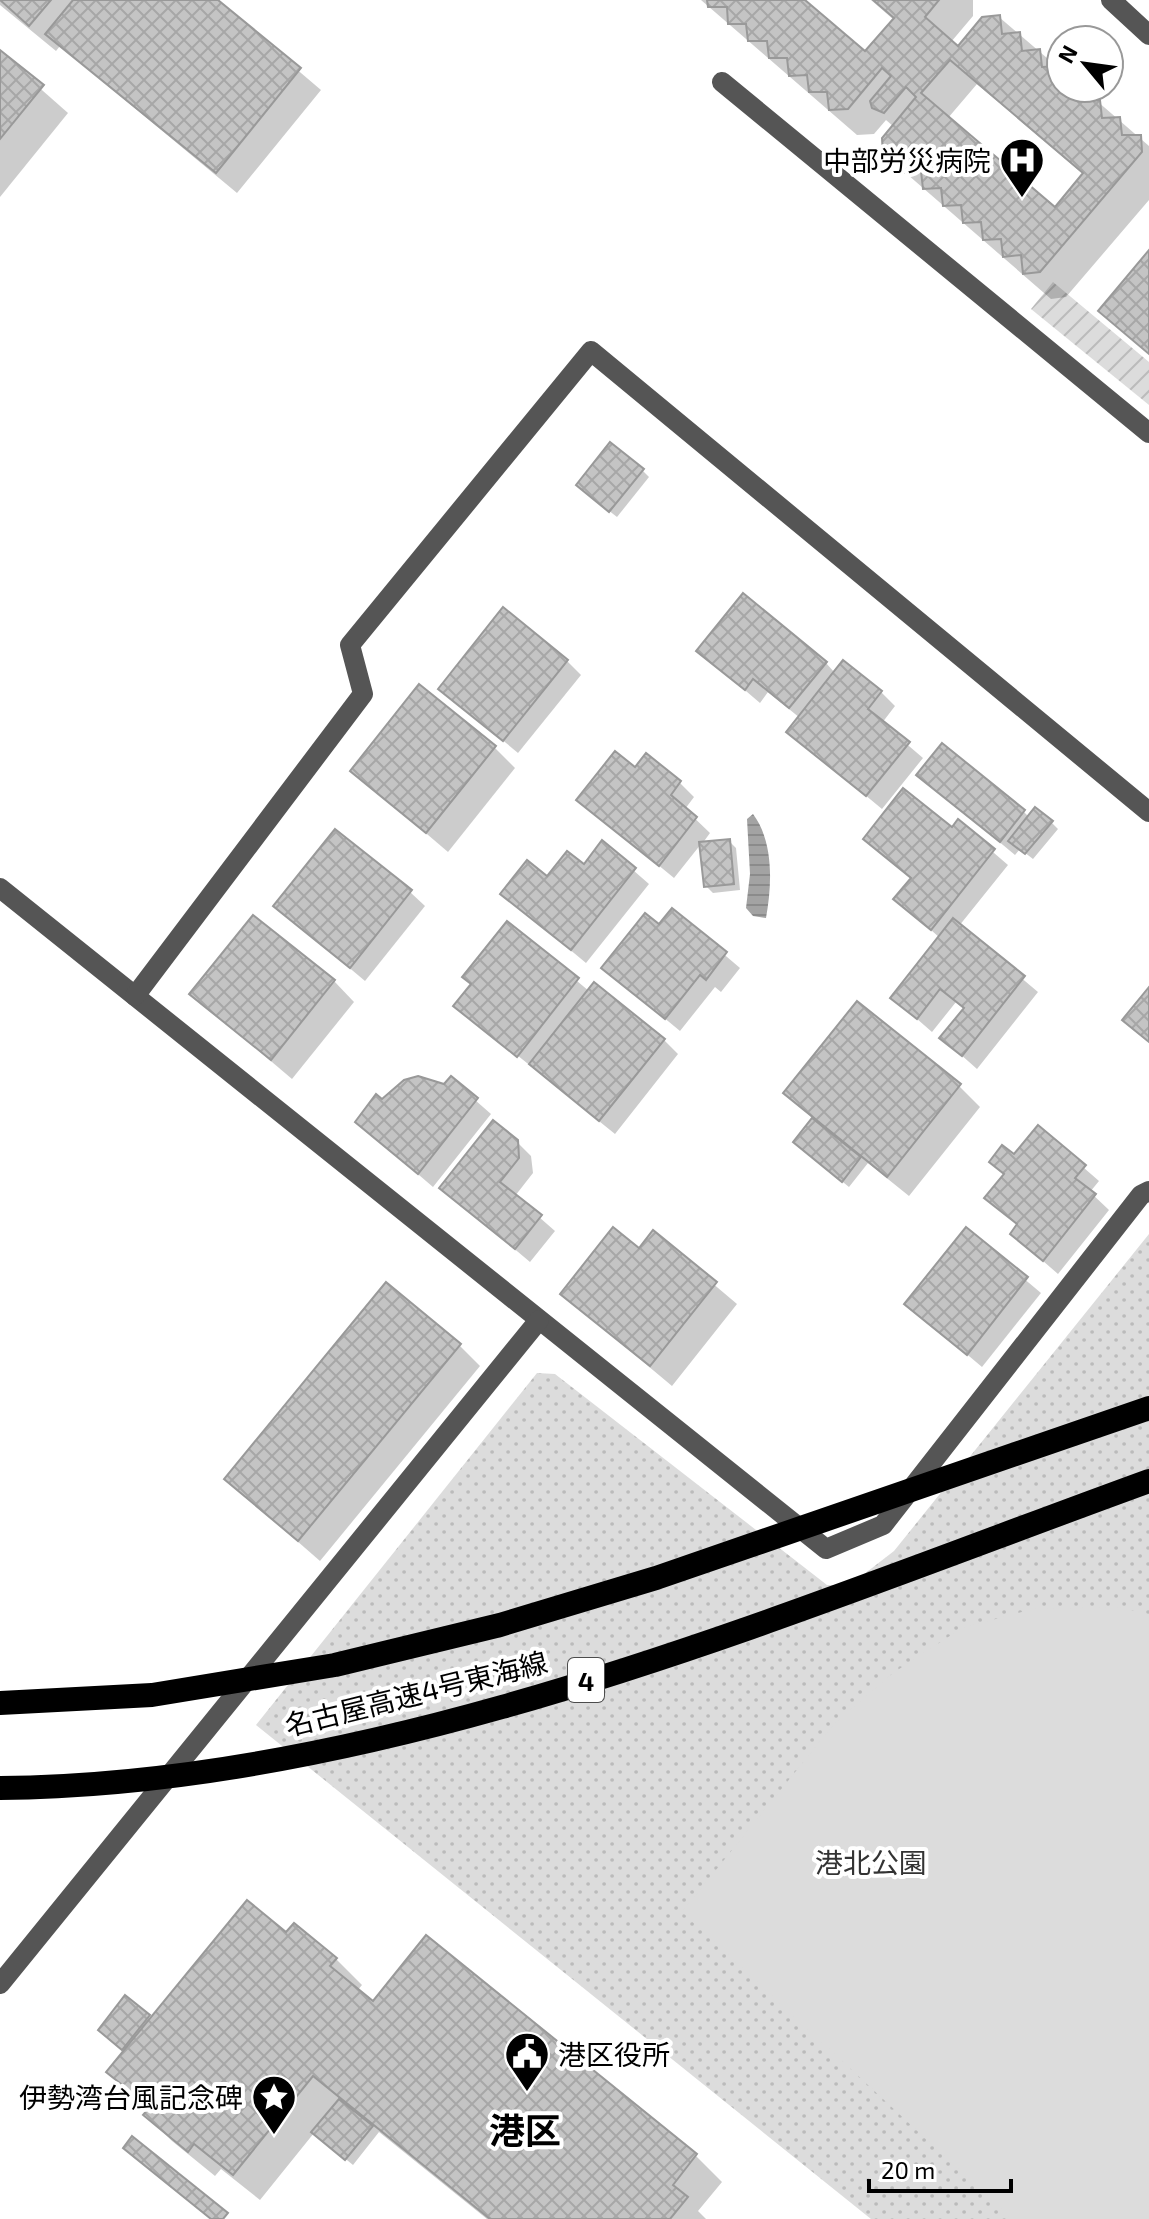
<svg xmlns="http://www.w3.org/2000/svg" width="1149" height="2219" font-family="'Exo 2','Noto Sans JP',sans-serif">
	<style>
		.grass { fill: url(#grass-dots) }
		.garden { fill: url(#garden-furrows) }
		.pitch { fill: #dcdcdc }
		.water { fill: url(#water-rules) }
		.shadow { fill: #0003; fill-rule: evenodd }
		.building { fill: url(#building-cross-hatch); stroke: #999; stroke-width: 2; fill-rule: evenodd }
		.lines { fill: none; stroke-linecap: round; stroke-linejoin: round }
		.minor { stroke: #555; stroke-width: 20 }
		.highway { stroke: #000; stroke-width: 24 }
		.labels { text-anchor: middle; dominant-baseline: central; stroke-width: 8; stroke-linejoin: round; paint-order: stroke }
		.shield { fill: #fff; stroke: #4c4c4c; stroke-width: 2 }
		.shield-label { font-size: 26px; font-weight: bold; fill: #000 }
		.poi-label { font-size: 28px; fill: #000; stroke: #fff; text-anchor: end }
		.street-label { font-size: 28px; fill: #000; stroke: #fff }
		.park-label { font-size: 28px; fill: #333; stroke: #fff }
		.district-label { font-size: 36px; font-weight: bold; fill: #000; stroke: #fff }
	</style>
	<defs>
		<pattern id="grass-dots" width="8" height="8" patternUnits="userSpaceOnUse" patternTransform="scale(2)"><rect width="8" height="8" fill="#dcdcdc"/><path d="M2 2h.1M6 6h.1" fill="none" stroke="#bbb" stroke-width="1.8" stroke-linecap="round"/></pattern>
		<pattern id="garden-furrows" width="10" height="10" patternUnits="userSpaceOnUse" patternTransform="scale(2)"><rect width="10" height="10" fill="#dcdcdc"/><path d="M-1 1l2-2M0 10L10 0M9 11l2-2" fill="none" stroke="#bbb"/></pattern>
		<pattern id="water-rules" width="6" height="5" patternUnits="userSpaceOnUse" patternTransform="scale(2)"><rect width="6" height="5" fill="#a3a3a3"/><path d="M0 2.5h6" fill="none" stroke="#8b8b8b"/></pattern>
		<pattern id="building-cross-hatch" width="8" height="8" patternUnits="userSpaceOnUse" patternTransform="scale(2)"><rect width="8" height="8" fill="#c4c4c4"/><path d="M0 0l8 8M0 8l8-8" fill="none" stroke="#a7a7a7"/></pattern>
	</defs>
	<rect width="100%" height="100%" fill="#fff"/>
	<polygon class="grass" points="1149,1234 1149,2219 871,2219 256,1725 537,1373 555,1374 827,1585 850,1585 894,1551"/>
	<polygon class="garden" points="1053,282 1149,362 1149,405 1031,309"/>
	<polygon class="pitch" points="1120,1607 1149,1615 1149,2219 1012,2219 682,1912 834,1724 893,1673 962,1628 1033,1609"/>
	<path class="water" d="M753 814C774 842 772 885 766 918L753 916 746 908 750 874 747 819Z"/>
	<g class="shadow">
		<polygon points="0,0 215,0 321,90 237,193 60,46 56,51 0,5"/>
		<path d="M701 0H802L865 54 894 20 871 0H973V16L951 42 958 48 999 17 1061 70V88H1082L1149 146V200L1066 297 1051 299 885 155 894 127 886 120 874 134 857 135ZM977 84 1084 175 1056 210 948 118Z"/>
		<polygon points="0,53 68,113 0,197"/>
		<polygon points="642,470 649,477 617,517 585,492"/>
		<polygon points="699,651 826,663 835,673 881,692 895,706 882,723 923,758 882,809 789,732 800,718 768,692 760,703"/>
		<polygon points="567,661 581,675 518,753 441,689"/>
		<polygon points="494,747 515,768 448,852 353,771"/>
		<polygon points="635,770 680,783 694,797 685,809 710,833 702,844 729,841 736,848 740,890 713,893 706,886 701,844 674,878 579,800"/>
		<polygon points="919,775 1024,812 1029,817 1051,822 1058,829 1033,859 1020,849 1015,855"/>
		<polygon points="958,822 1008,865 959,926 1038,992 977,1069 942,1038 965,1010 956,1002 932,1032 893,998 940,938 896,899 912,879 865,839 952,829"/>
		<polygon points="602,843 649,884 586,963 503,894 584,867"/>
		<polygon points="410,892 425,906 365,981 276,906"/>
		<polygon points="673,911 740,968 721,992 715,987 680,1031 604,968 659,927"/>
		<polygon points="507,923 589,991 664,1040 678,1054 615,1134 456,1006 473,985"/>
		<polygon points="334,981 354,1002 292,1079 192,994"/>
		<polygon points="451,1079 491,1114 433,1187 357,1122 382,1101 445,1087"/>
		<polygon points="959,1086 980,1107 909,1196 868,1163 849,1187 802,1149 814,1119 786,1093"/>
		<polygon points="1038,1128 1099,1181 1090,1192 1109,1210 1058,1274 1012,1234 1018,1226 987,1198 1005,1175 991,1161 1015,1157"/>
		<polygon points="516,1141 531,1156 533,1173 515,1196 555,1231 530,1262 442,1188"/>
		<polygon points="966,1230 1041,1293 982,1367 907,1304"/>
		<polygon points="653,1233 737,1304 672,1386 562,1294 640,1251"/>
		<polygon points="459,1345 480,1366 320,1561 226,1479"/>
		<polygon points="294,1925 336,1959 362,1985 357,1991 373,2004 426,1938 696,2156 722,2182 698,2211 706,2219 487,2219 379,2132 353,2165 314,2133 260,2200 221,2169 215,2176 172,2141 146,2115 150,2110 109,2072 126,2052 107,2036 125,1998 152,2020 287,1935"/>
	</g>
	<g class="building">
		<polygon points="0,0 51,0 29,26"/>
		<polygon points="73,0 218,0 301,68 216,173 45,34"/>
		<path d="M707 0H805L865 51 894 18 873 0H939L925 17 958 46 982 17 1000 15 1002 34 1020 32 1022 51 1040 49 1042 67 1060 66 1061 88H1081L1082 101 1100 100 1102 118 1120 117 1122 135H1141L1142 152 1040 272 1023 274 1021 255 1003 257 1001 239 983 240 981 222 963 223 961 205 943 206 941 188 923 189 921 171 904 173 902 155 883 156 882 138 916 97 906 87 884 113 872 108 870 101 891 76 882 68 848 109 829 110 827 92H809L807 75 789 76 787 58H769L767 41H748L746 24H728L727 7H708ZM950 60 1083 173 1055 207 921 93Z"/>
		<polygon points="0,50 44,85 0,139"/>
		<polygon points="1149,250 1149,354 1098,311"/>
		<polygon points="610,442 644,469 609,512 576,485"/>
		<polygon points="743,593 827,662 789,708 753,679 745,690 696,651"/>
		<polygon points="503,607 568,660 503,741 438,689"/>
		<polygon points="843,660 882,691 868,709 910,742 866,796 786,732"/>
		<polygon points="419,684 496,746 426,833 350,771"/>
		<polygon points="942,743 1025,810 1000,842 916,775"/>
		<polygon points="615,751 635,767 646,753 681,781 671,795 697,817 659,866 576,800"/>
		<polygon points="903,788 952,827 958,819 995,849 931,930 893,899 911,878 863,839"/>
		<polygon points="1035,807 1053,821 1025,854 1008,841"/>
		<polygon points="335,829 412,890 350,968 273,906"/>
		<polygon points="730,839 734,884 704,887 699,842"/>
		<polygon points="602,840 636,868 571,950 500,894 527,860 547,876 567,851 584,864"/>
		<polygon points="672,908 727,952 706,980 700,975 665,1019 601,968 645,913 659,924"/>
		<polygon points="253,915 335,980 271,1060 189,994"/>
		<polygon points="953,918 1025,976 962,1056 939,1038 964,1008 940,989 917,1019 890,998"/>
		<polygon points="507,921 579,978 517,1057 453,1006 471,984 462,977"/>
		<polygon points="594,982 665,1039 599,1121 529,1064"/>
		<polygon points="1149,987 1149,1042 1122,1020"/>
		<polygon points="857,1001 961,1084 887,1177 783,1093"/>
		<polygon points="418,1076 444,1084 451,1076 478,1098 418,1174 355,1122 376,1094 382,1099 404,1080"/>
		<polygon points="812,1118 861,1157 842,1182 793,1142"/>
		<polygon points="493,1120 518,1140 519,1158 500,1182 542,1215 515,1249 439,1188"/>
		<polygon points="1038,1125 1086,1165 1075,1178 1096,1194 1043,1261 1010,1234 1017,1224 984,1198 1004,1174 989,1162 1002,1145 1014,1154"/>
		<polygon points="613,1227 639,1248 653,1230 717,1282 650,1366 560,1294"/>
		<polygon points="966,1227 1028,1277 967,1355 904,1304"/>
		<polygon points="386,1282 461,1344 298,1541 224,1479"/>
		<polygon points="247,1900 286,1932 294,1923 337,1958 330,1966 373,2001 426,1935 697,2154 673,2185 688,2197 670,2219 490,2219 313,2076 233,2175 194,2144 188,2152 143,2115 150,2107 106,2072"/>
		<polygon points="125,1995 150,2015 122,2050 98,2030"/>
		<polygon points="339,2099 373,2126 345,2160 311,2132"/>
		<polygon points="132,2136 228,2213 223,2219 211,2219 123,2148"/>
	</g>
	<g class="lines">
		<g class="minor">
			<polyline points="1111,0 1149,35"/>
			<polyline points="722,82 1149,433"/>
			<polyline points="0,888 826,1549 883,1525 1141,1195 1149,1191"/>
			<polyline points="135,996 363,694 350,645 591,351 1149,812"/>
			<polyline points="0,1984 539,1320"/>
		</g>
		<g class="highway">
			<polyline points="0,1703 152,1695 335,1665 500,1625 656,1578 1149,1408"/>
			<path d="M0 1788C388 1785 788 1612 1149 1481"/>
		</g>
	</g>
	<defs>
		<g id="hospital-pin" transform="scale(2.3)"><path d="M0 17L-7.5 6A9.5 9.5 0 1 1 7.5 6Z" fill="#000" stroke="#fff"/><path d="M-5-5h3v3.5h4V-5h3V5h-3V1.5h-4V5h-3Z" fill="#fff"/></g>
		<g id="civic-pin" transform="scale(2.3)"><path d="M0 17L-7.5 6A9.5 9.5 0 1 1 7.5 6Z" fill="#000" stroke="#fff"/><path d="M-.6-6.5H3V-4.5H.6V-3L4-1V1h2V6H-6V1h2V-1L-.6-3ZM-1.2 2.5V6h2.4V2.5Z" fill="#fff"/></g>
		<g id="sight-pin" transform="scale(2.3)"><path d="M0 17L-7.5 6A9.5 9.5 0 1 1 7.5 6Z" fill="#000" stroke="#fff"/><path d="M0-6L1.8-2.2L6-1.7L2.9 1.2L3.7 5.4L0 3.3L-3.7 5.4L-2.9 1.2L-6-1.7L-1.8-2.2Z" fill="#fff"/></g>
	</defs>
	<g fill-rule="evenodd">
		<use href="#hospital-pin" x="1022" y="160"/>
		<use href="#civic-pin" x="527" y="2054"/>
		<use href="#sight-pin" x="274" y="2097"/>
	</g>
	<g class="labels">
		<rect class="shield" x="568" y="1658" width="36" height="44" rx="6"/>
		<g class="shield-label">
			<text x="586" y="1680">4</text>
		</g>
		<g class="poi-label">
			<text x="991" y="160">中部労災病院</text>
			<text x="558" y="2054" text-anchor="start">港区役所</text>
			<text x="243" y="2097">伊勢湾台風記念碑</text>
		</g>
		<g class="street-label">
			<text transform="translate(416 1693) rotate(-14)">名古屋高速4号東海線</text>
		</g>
		<g class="park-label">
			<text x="871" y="1862">港北公園</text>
		</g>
		<g class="district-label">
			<text x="525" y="2129">港区</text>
		</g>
	</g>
	<g transform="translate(1085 64) rotate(299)"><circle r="38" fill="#ffffff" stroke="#999999" stroke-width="2"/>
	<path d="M0-6L14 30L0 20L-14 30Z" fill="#000000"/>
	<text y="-12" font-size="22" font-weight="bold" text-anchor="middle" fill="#000000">N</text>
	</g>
	<path d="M869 2179v12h142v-12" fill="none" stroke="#000000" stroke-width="4"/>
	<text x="881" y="2179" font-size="24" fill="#000000" stroke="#ffffff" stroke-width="6" paint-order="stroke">20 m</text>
</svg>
